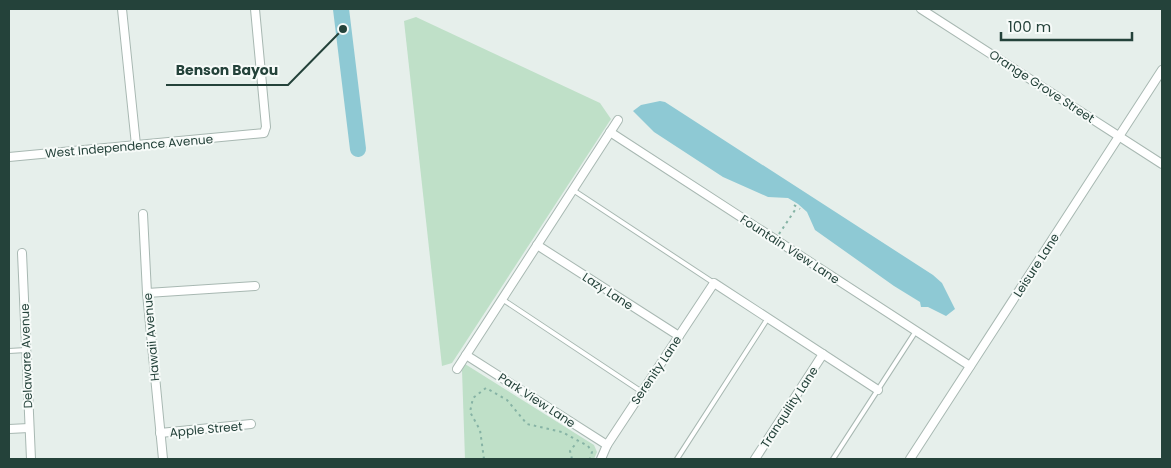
<svg xmlns="http://www.w3.org/2000/svg" width="1171" height="468" font-family="Poppins,sans-serif">
	<style>
		.green { fill: #bfe0c8 }
		.water { fill: #8ec9d4 }
		.lines { fill: none; stroke-linecap: round; stroke-linejoin: round }
		.river { stroke: #8ec9d4; stroke-width: 16 }
		.service-casing { stroke: #a8b8b2; stroke-width: 6 }
		.minor-casing { stroke: #a8b8b2; stroke-width: 10 }
		.path { stroke: #86b3a5; stroke-width: 2; stroke-dasharray: 2.5 4; stroke-linecap: butt }
		.service { stroke: #fff; stroke-width: 4 }
		.minor { stroke: #fff; stroke-width: 8 }
		.labels { text-anchor: middle; dominant-baseline: central; stroke-width: 4; stroke-linejoin: round; paint-order: stroke }
		.street-label { font-size: 12px; fill: #24423a; stroke: #f7fbf9 }
		.leader { fill: none; stroke: #24423a; stroke-width: 2 }
		.callout-dot { fill: #24423a; stroke: #f7fbf9; stroke-width: 2 }
		.callout-label { font-size: 14px; text-anchor: middle; font-weight: bold; fill: #24423a; stroke: #f7fbf9; stroke-width: 4; stroke-linejoin: round; paint-order: stroke }
	</style>
	<rect width="100%" height="100%" fill="#e6efeb"/>
	<g class="green">
		<polygon points="416,17 600,103 611,119 452,363 442,366 404,21"/>
		<polygon points="465,364 594,445 597,452 594,459 465,459 462,370"/>
	</g>
	<polygon class="water" points="660,101 665,102 933,275 942,283 955,309 946,316 928,307 921,307 920,302 894,286 815,230 807,212 798,204 788,198 768,197 723,177 654,132 633,111 641,105"/>
	<g class="lines">
		<polyline class="river" points="341,9 358,149"/>
		<g class="service-casing">
			<g id="service">
				<polyline points="573,190 714,283"/>
				<polyline points="502,299 642,392"/>
				<polyline points="9,351 26,350"/>
				<polyline points="677,459 768,318"/>
				<polyline points="833,459 916,331"/>
			</g>
		</g>
		<g class="minor-casing">
			<g id="minor">
				<polyline points="122,9 136,145"/>
				<polyline points="921,9 1162,164"/>
				<polyline points="610,132 970,366"/>
				<polyline points="9,157 264,133 266,127 255,9"/>
				<polyline points="143,214 147,293 163,459"/>
				<polyline points="537,245 679,336"/>
				<polyline points="22,253 31,459"/>
				<polyline points="147,293 255,286"/>
				<polyline points="466,355 607,445"/>
				<polyline points="457,369 618,120"/>
				<polyline points="9,429 29,428"/>
				<polyline points="160,433 251,424"/>
				<polyline points="601,459 607,445 714,283 878,390"/>
				<polyline points="755,459 823,354"/>
				<polyline points="910,459 1162,70"/>
			</g>
		</g>
		<g class="path">
			<polyline points="794,205 800,209"/>
			<polyline points="779,234 797,207"/>
			<polyline points="484,459 480,430 470,412 473,398 486,388 507,400 527,424 562,432 588,446 592,452 590,459"/>
			<polyline points="572,459 570,451 577,442"/>
		</g>
		<use href="#service" class="service"/>
		<use href="#minor" class="minor"/>
	</g>
	<g class="labels">
		<g class="street-label">
			<text transform="translate(1042 86) rotate(33)">Orange Grove Street</text>
			<text transform="translate(129 146) rotate(-5)">West Independence Avenue</text>
			<text transform="translate(790 249) rotate(33)">Fountain View Lane</text>
			<text transform="translate(1036 265) rotate(-57)">Leisure Lane</text>
			<text transform="translate(608 291) rotate(33)">Lazy Lane</text>
			<text transform="translate(151 337) rotate(-95)">Hawaii Avenue</text>
			<text transform="translate(26 356) rotate(-92)">Delaware Avenue</text>
			<text transform="translate(656 370) rotate(-56)">Serenity Lane</text>
			<text transform="translate(537 400) rotate(33)">Park View Lane</text>
			<text transform="translate(789 407) rotate(-57)">Tranquility Lane</text>
			<text transform="translate(206 429) rotate(-5)">Apple Street</text>
		</g>
	</g>
	<path class="leader" d="M343 29L288 85H166"/>
	<circle class="callout-dot" cx="343" cy="29" r="5"/>
	<g class="callout-label">
		<text x="227" y="75">Benson Bayou</text>
	</g>
	<rect width="1171" height="468" fill="none" stroke="#24423a" stroke-width="20"/>
	<path d="M1001 32v8h131v-8" fill="none" stroke="#24423a" stroke-width="2.5"/>
	<text x="1008" y="32" font-size="15" fill="#24423a" stroke="#f7fbf9" stroke-width="4" paint-order="stroke">100 m</text>
</svg>
